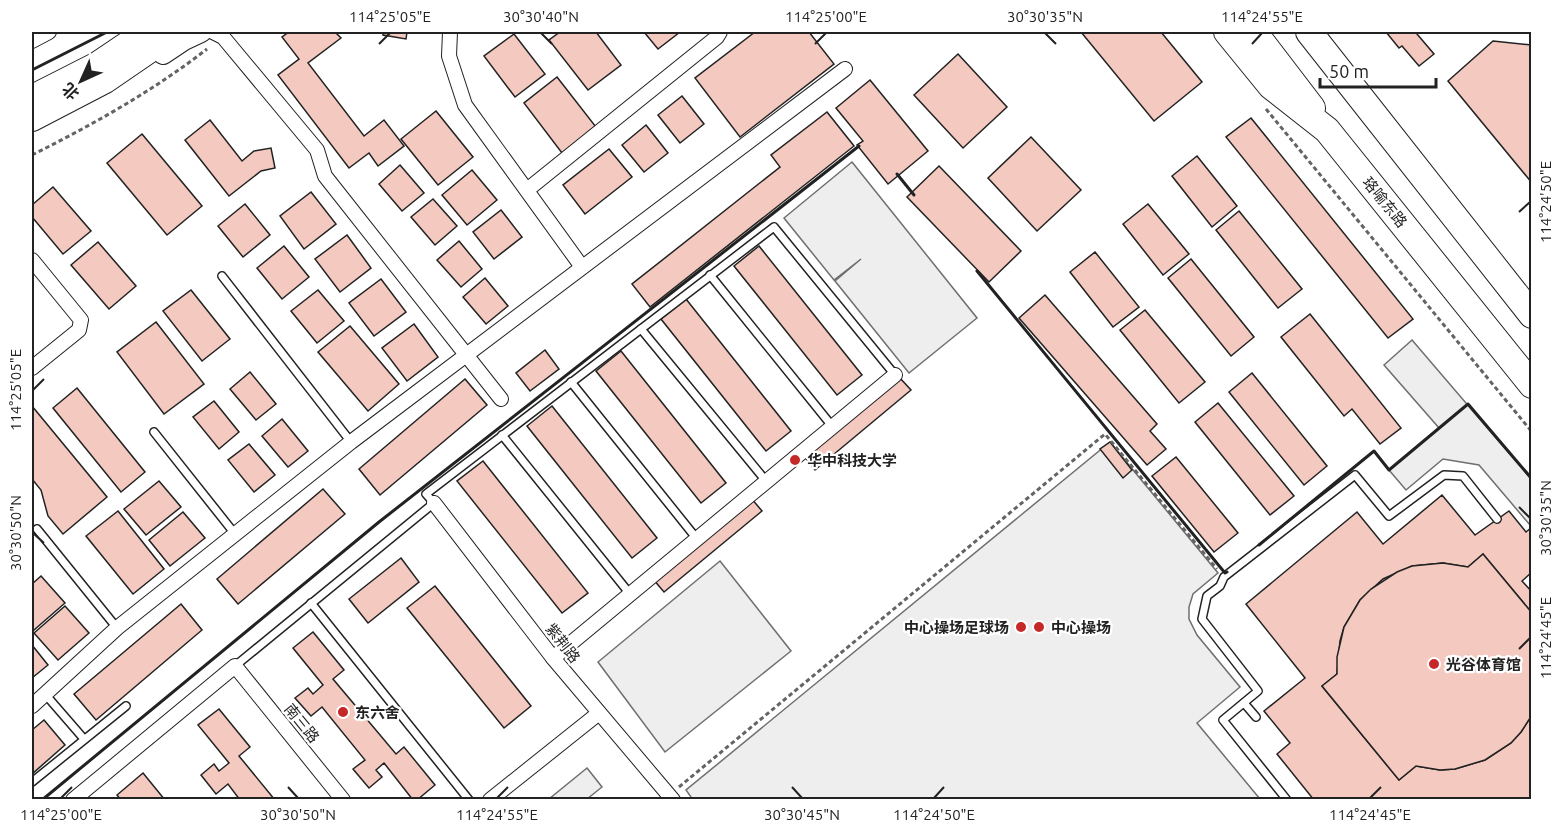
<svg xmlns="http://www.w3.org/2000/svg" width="1563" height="831" font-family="Ubuntu,'Noto Sans SC',sans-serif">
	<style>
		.green { fill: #eee; stroke: #6f6f6f; stroke-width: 1.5 }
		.building { fill: #f3c9c0; stroke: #222; stroke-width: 1.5 }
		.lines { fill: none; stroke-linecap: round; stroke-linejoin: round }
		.lane-casing { stroke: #222; stroke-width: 10 }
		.street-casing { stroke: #222; stroke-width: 16 }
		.secondary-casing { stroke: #222; stroke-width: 22 }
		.highway-casing { stroke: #222; stroke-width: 28 }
		.path { stroke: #646464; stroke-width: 3; stroke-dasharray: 4.5 3; stroke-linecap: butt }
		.lane { stroke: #fff; stroke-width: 7 }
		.street { stroke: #fff; stroke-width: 14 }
		.secondary { stroke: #fff; stroke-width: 20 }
		.highway { stroke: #fff; stroke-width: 26 }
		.wall { stroke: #222; stroke-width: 3 }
		.ticks { fill: none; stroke: #222; stroke-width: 2 }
		.poi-dot { fill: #c62828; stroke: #fff; stroke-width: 2 }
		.labels { text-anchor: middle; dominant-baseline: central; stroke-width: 4.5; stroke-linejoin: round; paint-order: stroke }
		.street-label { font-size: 15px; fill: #222; stroke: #fff }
		.poi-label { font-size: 15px; font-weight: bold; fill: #222; stroke: #fff; text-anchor: start }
		.neatline { fill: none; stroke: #222; stroke-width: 2 }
		.ticks-label { font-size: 15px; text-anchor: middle; fill: #222 }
	</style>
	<rect width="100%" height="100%" fill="#fff"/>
	<g class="green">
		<polygon points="852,162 977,318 909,373 835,281 861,259 834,280 784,218"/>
		<polygon points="1412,340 1531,479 1530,525 1479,465 1443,459 1406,490 1389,470 1439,428 1384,365"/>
		<polygon points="1110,442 1218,573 1193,594 1189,607 1189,619 1197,635 1240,687 1197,723 1260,799 693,800 686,790"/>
		<polygon points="720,561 791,651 665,752 598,662"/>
		<polygon points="587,768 602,787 587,799 549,799"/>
	</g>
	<g class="building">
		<polygon points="289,32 335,32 341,38 308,63 364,136 384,120 404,146 378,166 369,153 349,168 278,75 299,59 282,37"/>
		<polygon points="383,32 407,32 406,39 383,35"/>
		<polygon points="560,32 596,32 621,65 588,90 549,40"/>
		<polygon points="644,32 680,32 658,49"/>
		<polygon points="755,32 809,32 834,64 740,137 695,78"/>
		<polygon points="1081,32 1161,32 1202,82 1154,121"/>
		<polygon points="1386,32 1419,32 1417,34 1434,54 1419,66 1402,46 1399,48"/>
		<polygon points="514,34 545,74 515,97 484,56"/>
		<polygon points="1493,41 1532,45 1532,183 1448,81"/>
		<polygon points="958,54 1007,107 963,148 914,95"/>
		<polygon points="557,77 596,127 562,153 524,103"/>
		<polygon points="870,80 928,151 888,184 857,145 863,141 836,108"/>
		<polygon points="682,96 704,124 680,143 658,115"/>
		<polygon points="436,111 473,157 438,185 401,139"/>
		<polygon points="827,112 854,146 650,307 632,284 780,167 771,155"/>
		<polygon points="1251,118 1413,319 1388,338 1226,137"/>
		<polygon points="210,120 242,161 254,151 271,148 275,168 261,171 229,196 185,140"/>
		<polygon points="646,125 668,153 644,172 622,145"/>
		<polygon points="142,134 202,206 167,235 107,163"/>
		<polygon points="1031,137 1081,190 1037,231 988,178"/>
		<polygon points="609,149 632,177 585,214 563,185"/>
		<polygon points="1197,156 1237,206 1212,227 1172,176"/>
		<polygon points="400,165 424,193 402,211 379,184"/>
		<polygon points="939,166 1021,251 989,282 907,197"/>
		<polygon points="472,170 497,200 467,225 442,195"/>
		<polygon points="53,187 91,231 63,254 32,217 32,205"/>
		<polygon points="311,192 336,224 304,249 280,216"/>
		<polygon points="433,199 457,226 435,245 411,217"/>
		<polygon points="245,204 270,235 243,257 218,226"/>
		<polygon points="1148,204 1189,254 1163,275 1123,224"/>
		<polygon points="501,210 522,237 494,259 473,232"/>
		<polygon points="1239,211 1302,289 1278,308 1216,230"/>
		<polygon points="347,235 371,268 340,292 315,259"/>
		<polygon points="459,241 482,269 461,287 437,260"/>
		<polygon points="98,242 136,286 109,309 71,265"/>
		<polygon points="284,246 309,277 282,299 257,268"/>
		<polygon points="759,246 862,375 837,395 734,266"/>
		<polygon points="1095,252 1139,307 1113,327 1070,272"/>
		<polygon points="1191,259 1254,337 1231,356 1168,278"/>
		<polygon points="485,278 508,306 486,324 463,297"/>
		<polygon points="381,279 406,312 374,336 349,303"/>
		<polygon points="191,290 230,339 202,361 163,311"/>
		<polygon points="318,290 344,321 317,343 291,311"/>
		<polygon points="1045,295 1157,424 1150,431 1166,449 1147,465 1019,318"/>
		<polygon points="686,299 791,431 766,451 661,319"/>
		<polygon points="1145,310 1205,382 1179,403 1120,330"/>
		<polygon points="1310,314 1401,428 1380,444 1352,409 1344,416 1281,337"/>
		<polygon points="156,322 204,384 164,414 117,352"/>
		<polygon points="414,324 438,357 407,381 382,348"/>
		<polygon points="350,326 399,384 368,411 318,352"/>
		<polygon points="545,350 559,369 530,391 516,373"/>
		<polygon points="621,351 726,483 701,503 596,371"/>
		<polygon points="250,372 276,404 256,420 230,389"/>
		<polygon points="1252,373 1327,466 1304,485 1229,392"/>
		<polygon points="899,377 911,390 815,470 804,456"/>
		<polygon points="465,379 487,405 380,495 359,469"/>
		<polygon points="77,388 145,472 121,492 53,408"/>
		<polygon points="214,401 239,432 219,449 193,417"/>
		<polygon points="1218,403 1294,496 1270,515 1195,422"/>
		<polygon points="32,406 107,497 63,534 48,516 41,490 32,479"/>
		<polygon points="552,406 657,538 632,558 527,426"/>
		<polygon points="282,419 308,451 288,467 262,436"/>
		<polygon points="1110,442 1132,470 1123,478 1100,449"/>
		<polygon points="249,444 275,475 254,492 228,460"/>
		<polygon points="1176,457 1238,533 1214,552 1152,476"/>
		<polygon points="483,461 588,593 562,613 457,481"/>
		<polygon points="159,481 181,507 146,535 124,509"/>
		<polygon points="323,489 345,514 238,604 217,579"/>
		<polygon points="1442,495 1475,535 1509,511 1526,532 1532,527 1532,572 1522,581 1532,592 1532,613 1483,554 1468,567 1443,563 1412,566 1383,579 1360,600 1344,627 1340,641 1337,674 1322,686 1399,780 1416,766 1440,770 1455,769 1485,760 1511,743 1521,732 1532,715 1532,800 1314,800 1277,754 1290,743 1264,711 1305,678 1246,604 1357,512 1383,544"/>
		<polygon points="751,498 762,511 664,592 653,579"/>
		<polygon points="118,511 164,569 133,594 86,536"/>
		<polygon points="183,512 205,538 170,566 149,540"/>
		<polygon points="1483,554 1532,613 1532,715 1521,732 1511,743 1485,760 1455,769 1440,770 1416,766 1399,780 1322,686 1337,674 1337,657 1344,627 1360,600 1371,589 1397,572 1412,566 1443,563 1468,567"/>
		<polygon points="401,558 419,582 368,623 349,599"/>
		<polygon points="41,576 65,603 34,630 32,628 32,584"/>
		<polygon points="435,586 531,706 504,728 407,608"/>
		<polygon points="181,604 202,630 96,720 74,694"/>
		<polygon points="65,606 89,633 58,660 34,633"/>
		<polygon points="313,632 344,670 333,679 396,754 404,747 435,785 417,800 413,800 384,763 376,770 382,777 369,788 353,769 365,760 322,707 311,716 295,698 308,688 313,694 323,685 293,648"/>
		<polygon points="32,645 48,665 32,678"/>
		<polygon points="219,709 250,747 239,756 275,800 240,800 228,784 216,794 201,775 214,764 219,771 229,763 198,725"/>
		<polygon points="44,720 65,745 32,774 32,730"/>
		<polygon points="143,773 165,800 121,800 117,795"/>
	</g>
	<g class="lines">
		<g class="lane-casing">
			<g id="lane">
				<polyline points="710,275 832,426"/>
				<polyline points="222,276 351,442"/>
				<polyline points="641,329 766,481"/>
				<polyline points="571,382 697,539"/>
				<polyline points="154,432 235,534"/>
				<polyline points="502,435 630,594"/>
				<polyline points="37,529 117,628"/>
				<polyline points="311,603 469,800"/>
				<polyline points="235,666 434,503 426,494 774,227 895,375"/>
				<polyline points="45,694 84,739"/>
				<polyline points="1244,703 1256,717"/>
				<polyline points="32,782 126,706"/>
				<polyline points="1287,800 1223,720 1258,691 1202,619 1207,596 1220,586 1224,577 1355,475 1389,516 1444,475 1463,476 1497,519"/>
			</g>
		</g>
		<g class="street-casing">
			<g id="street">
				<polyline points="213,32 223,37 317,150 325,176 501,399"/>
				<polyline points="450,32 449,56 465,105 582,267"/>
				<polyline points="32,41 49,32"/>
				<polyline points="527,190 717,37 720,32"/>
				<polyline points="32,260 81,320 79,330 32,368"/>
				<polyline points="434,503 553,658 673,800"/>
				<polyline points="553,658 895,375"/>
				<polyline points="32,706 117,628 351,442 845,69"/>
				<polyline points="73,800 235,666 343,800"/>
				<polyline points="490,800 599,713"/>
			</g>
		</g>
		<g class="secondary-casing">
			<g id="secondary">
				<polyline points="163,54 184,40 201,32"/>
				<polyline points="32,95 95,63 141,32"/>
			</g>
		</g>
		<g class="highway-casing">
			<g id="highway">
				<polyline points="1227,32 1271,86 1327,130 1532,385"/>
				<polyline points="1254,32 1312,108"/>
				<polyline points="1309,32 1532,315"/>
				<polyline points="32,118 105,80 175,32"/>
			</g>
		</g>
		<g class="path">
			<polyline points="1266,109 1532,432"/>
			<path d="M32 155C92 125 153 91 207 49"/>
			<polyline points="679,787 1105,434 1217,569"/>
		</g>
		<use href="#lane" class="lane"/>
		<use href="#street" class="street"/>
		<use href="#secondary" class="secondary"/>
		<use href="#highway" class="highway"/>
		<g class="wall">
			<polyline points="32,70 107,32"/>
			<polyline points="897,174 914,195"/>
			<polyline points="977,271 1225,573 1227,572"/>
			<polyline points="1259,545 1374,451 1389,470 1468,404 1532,479"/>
			<polyline points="42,800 379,522 859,146"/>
		</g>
	</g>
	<path class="ticks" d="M541 33 552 44M1045 33 1056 44M379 44 390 33M815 44 826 33M1252 44 1262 33M1519 212 1530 202M33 390 44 379M1519 507 1530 518M33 533 44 543M1519 649 1530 638M288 787 298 798M792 787 802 798M61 798 72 787M497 798 508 787M934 798 944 787M1370 798 1381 787"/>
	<g class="poi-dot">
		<circle cx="795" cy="460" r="6"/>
		<circle cx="1021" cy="627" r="6"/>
		<circle cx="1039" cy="627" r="6"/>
		<circle cx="1434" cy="664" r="6"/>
		<circle cx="343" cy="712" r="6"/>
	</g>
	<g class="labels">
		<g class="street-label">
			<text transform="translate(1385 202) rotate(51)">珞喻东路</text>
			<text transform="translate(563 643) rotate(52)">紫荆路</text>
			<text transform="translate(302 723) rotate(51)">南三路</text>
		</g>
		<g class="poi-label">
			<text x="807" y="460">华中科技大学</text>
			<text x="1009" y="627" text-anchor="end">中心操场足球场</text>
			<text x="1051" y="627">中心操场</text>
			<text x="1446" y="664">光谷体育馆</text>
			<text x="355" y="712">东六舍</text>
		</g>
	</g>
	<rect width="1563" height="831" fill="none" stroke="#ffffff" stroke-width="66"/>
	<g transform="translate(81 81) rotate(225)" stroke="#ffffff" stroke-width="4.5" paint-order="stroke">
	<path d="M0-4.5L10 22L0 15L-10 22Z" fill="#222222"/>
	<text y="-9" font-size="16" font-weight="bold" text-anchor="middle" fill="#222222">北</text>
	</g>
	<path d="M1320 78v9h116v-9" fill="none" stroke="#222222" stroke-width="3"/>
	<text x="1329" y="78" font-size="18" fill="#222222" stroke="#ffffff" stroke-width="4.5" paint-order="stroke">50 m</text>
	<rect x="33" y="33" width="1497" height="765" class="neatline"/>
	<g class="ticks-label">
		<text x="390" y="22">114°25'05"E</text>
		<text x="541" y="22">30°30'40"N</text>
		<text x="826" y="22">114°25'00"E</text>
		<text x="1045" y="22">30°30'35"N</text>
		<text x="1262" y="22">114°24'55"E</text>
		<text transform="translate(1546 202) rotate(-90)" y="5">114°24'50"E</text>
		<text transform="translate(16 390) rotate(-90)" y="5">114°25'05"E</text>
		<text transform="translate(1546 518) rotate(-90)" y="5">30°30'35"N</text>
		<text transform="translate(16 533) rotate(-90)" y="5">30°30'50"N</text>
		<text transform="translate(1546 638) rotate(-90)" y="5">114°24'45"E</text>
		<text x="61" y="820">114°25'00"E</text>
		<text x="298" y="820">30°30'50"N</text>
		<text x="497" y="820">114°24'55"E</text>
		<text x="802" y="820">30°30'45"N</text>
		<text x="934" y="820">114°24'50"E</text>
		<text x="1370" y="820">114°24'45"E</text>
	</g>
</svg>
